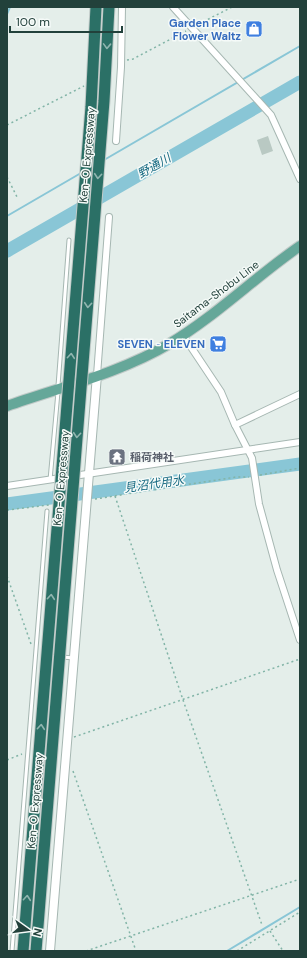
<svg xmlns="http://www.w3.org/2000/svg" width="307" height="958" font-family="'DM Sans','Noto Sans JP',sans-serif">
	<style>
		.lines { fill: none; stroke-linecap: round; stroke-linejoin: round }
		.stream { stroke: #89c6d6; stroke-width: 2 }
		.river { stroke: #89c6d6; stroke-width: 13 }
		.building { fill: #b9c9c3 }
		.service-casing { stroke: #a6b7b2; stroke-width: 5 }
		.minor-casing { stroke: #a6b7b2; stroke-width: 8 }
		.tertiary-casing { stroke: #a6b7b2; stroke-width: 10 }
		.primary-casing { stroke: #c1cac8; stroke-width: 12 }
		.path { stroke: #82b4a7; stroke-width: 1.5; stroke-dasharray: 2 3; stroke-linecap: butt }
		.service { stroke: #fff; stroke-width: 3 }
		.minor { stroke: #fff; stroke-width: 6 }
		.tertiary { stroke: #fff; stroke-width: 8 }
		.primary { stroke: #65a799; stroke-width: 10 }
		.motorway-bridge-casing { stroke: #c1cac8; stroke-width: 13; stroke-linecap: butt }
		.motorway-bridge { stroke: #2b7066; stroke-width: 11 }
		.oneway { stroke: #90b5af }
		.labels { text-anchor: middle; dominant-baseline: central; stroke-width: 3; stroke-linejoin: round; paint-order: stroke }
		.shop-label { font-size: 11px; font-weight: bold; fill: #366cbe; stroke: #f5faf8; text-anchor: end }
		.street-label { font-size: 11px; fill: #22413b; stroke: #f5faf8 }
		.worship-label { font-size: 11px; font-weight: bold; fill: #5b616d; stroke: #f5faf8; text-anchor: start }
		.water-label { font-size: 12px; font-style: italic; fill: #176a82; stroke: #f5faf8 }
	</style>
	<rect width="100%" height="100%" fill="#e4eeea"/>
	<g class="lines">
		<g class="stream">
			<polyline points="7,14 10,7"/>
			<polyline points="104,160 300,46"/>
			<polyline points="7,216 81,173"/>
			<polyline points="227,951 300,907"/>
		</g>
		<g class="river">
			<polyline points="7,251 300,82"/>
			<polyline points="7,504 300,464"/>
		</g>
	</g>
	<polygon class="building" points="268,136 273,151 262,155 257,140"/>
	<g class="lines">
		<g class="service-casing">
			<g id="service">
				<polyline points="58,386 69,240"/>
				<polyline points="50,480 58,392"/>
				<polyline points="50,656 74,658"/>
				<polyline points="12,951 47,511"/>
			</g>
		</g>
		<g class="minor-casing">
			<g id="minor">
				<polyline points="173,7 271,115 300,179"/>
				<polyline points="116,141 121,67 122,7"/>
				<polyline points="183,335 221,392 235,425 252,458 259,504 277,570 300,640"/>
				<polyline points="97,375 109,217"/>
				<polyline points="235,425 300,394"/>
				<polyline points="7,486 300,442"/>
			</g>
		</g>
		<g class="tertiary-casing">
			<polyline id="tertiary" points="50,951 97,375"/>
		</g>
		<g class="primary-casing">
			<path id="primary" d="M7 406C61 387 120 373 169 344 216 316 255 277 300 246"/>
		</g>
		<g class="path">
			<polyline points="199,24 232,7"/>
			<polyline points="127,60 133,59 186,31"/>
			<polyline points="7,125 84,86"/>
			<polyline points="7,177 18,199"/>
			<polyline points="260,475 300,468"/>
			<polyline points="115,496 183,700 262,925"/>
			<polyline points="95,499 236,477 249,477"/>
			<polyline points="7,510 49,505"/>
			<polyline points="7,576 31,644"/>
			<polyline points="74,737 300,659"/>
			<polyline points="7,760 22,754"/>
			<polyline points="73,771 136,951"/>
			<polyline points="270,931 283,951"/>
			<polyline points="86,951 300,879"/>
			<polyline points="237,951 300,912"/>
		</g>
		<use href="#service" class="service"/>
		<use href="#minor" class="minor"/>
		<use href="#tertiary" class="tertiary"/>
		<use href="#primary" class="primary"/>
		<g class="motorway-bridge-casing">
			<g id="motorway-bridge">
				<polyline points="23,951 91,107 96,7"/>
				<polyline points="36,951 104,101 109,7"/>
			</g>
		</g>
		<use href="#motorway-bridge" class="motorway-bridge"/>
	</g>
	<defs><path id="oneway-chevron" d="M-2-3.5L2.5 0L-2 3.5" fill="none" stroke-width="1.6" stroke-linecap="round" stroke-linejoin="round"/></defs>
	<g class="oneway">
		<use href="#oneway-chevron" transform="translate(107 46) rotate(92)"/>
		<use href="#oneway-chevron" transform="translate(98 176) rotate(95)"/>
		<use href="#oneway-chevron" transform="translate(88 305) rotate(95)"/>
		<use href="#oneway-chevron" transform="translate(71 356) rotate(-85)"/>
		<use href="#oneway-chevron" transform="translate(77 435) rotate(95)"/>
		<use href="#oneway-chevron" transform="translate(51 597) rotate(-85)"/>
		<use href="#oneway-chevron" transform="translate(41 727) rotate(-85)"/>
		<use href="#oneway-chevron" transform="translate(27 898) rotate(-85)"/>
	</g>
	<defs>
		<g id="shop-square" transform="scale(0.9)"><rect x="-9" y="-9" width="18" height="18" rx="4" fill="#3f7fe0" stroke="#f5faf8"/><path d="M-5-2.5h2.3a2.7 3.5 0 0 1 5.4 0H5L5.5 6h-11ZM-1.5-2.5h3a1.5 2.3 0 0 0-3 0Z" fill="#fff"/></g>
		<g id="supermarket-square" transform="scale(0.9)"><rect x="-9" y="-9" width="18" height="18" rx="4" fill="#3f7fe0" stroke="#f5faf8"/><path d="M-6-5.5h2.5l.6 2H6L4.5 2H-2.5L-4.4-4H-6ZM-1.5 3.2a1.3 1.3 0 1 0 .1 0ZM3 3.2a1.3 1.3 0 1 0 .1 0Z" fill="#fff"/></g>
		<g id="temple-square" transform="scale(0.9)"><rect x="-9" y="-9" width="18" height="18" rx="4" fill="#6b7280" stroke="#f5faf8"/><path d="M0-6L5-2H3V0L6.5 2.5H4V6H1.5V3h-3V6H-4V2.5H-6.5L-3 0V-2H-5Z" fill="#fff"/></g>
	</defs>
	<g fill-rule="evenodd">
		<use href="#shop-square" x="254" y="29"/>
		<use href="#supermarket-square" x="218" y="344"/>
		<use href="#temple-square" x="117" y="457"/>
	</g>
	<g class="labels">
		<g class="shop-label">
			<text x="241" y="23">Garden Place<tspan x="241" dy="13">Flower Waltz</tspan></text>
			<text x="205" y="344">SEVEN‐ELEVEN</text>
		</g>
		<g class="street-label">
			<text transform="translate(87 155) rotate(-85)">Ken-O Expressway</text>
			<text transform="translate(216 294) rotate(-37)">Saitama-Shobu Line</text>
			<text transform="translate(61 478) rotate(-85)">Ken-O Expressway</text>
			<text transform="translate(35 801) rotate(-85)">Ken-O Expressway</text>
		</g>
		<g class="worship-label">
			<text x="130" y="457">稲荷神社</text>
		</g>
		<g class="water-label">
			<text transform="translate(154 166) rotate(-30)">野通川</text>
			<text transform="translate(154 484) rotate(-8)">見沼代用水</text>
		</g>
	</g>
	<rect width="307" height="958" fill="none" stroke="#22413b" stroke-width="16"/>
	<g transform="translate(28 930) rotate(104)" stroke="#f5faf8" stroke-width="3" paint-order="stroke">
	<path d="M0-3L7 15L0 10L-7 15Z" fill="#22413b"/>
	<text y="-6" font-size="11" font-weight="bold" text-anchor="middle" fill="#22413b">N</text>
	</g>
	<path d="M10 26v6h112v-6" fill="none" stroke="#22413b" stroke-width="2"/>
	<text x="16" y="26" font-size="12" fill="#22413b" stroke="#f5faf8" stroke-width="3" paint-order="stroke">100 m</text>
</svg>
